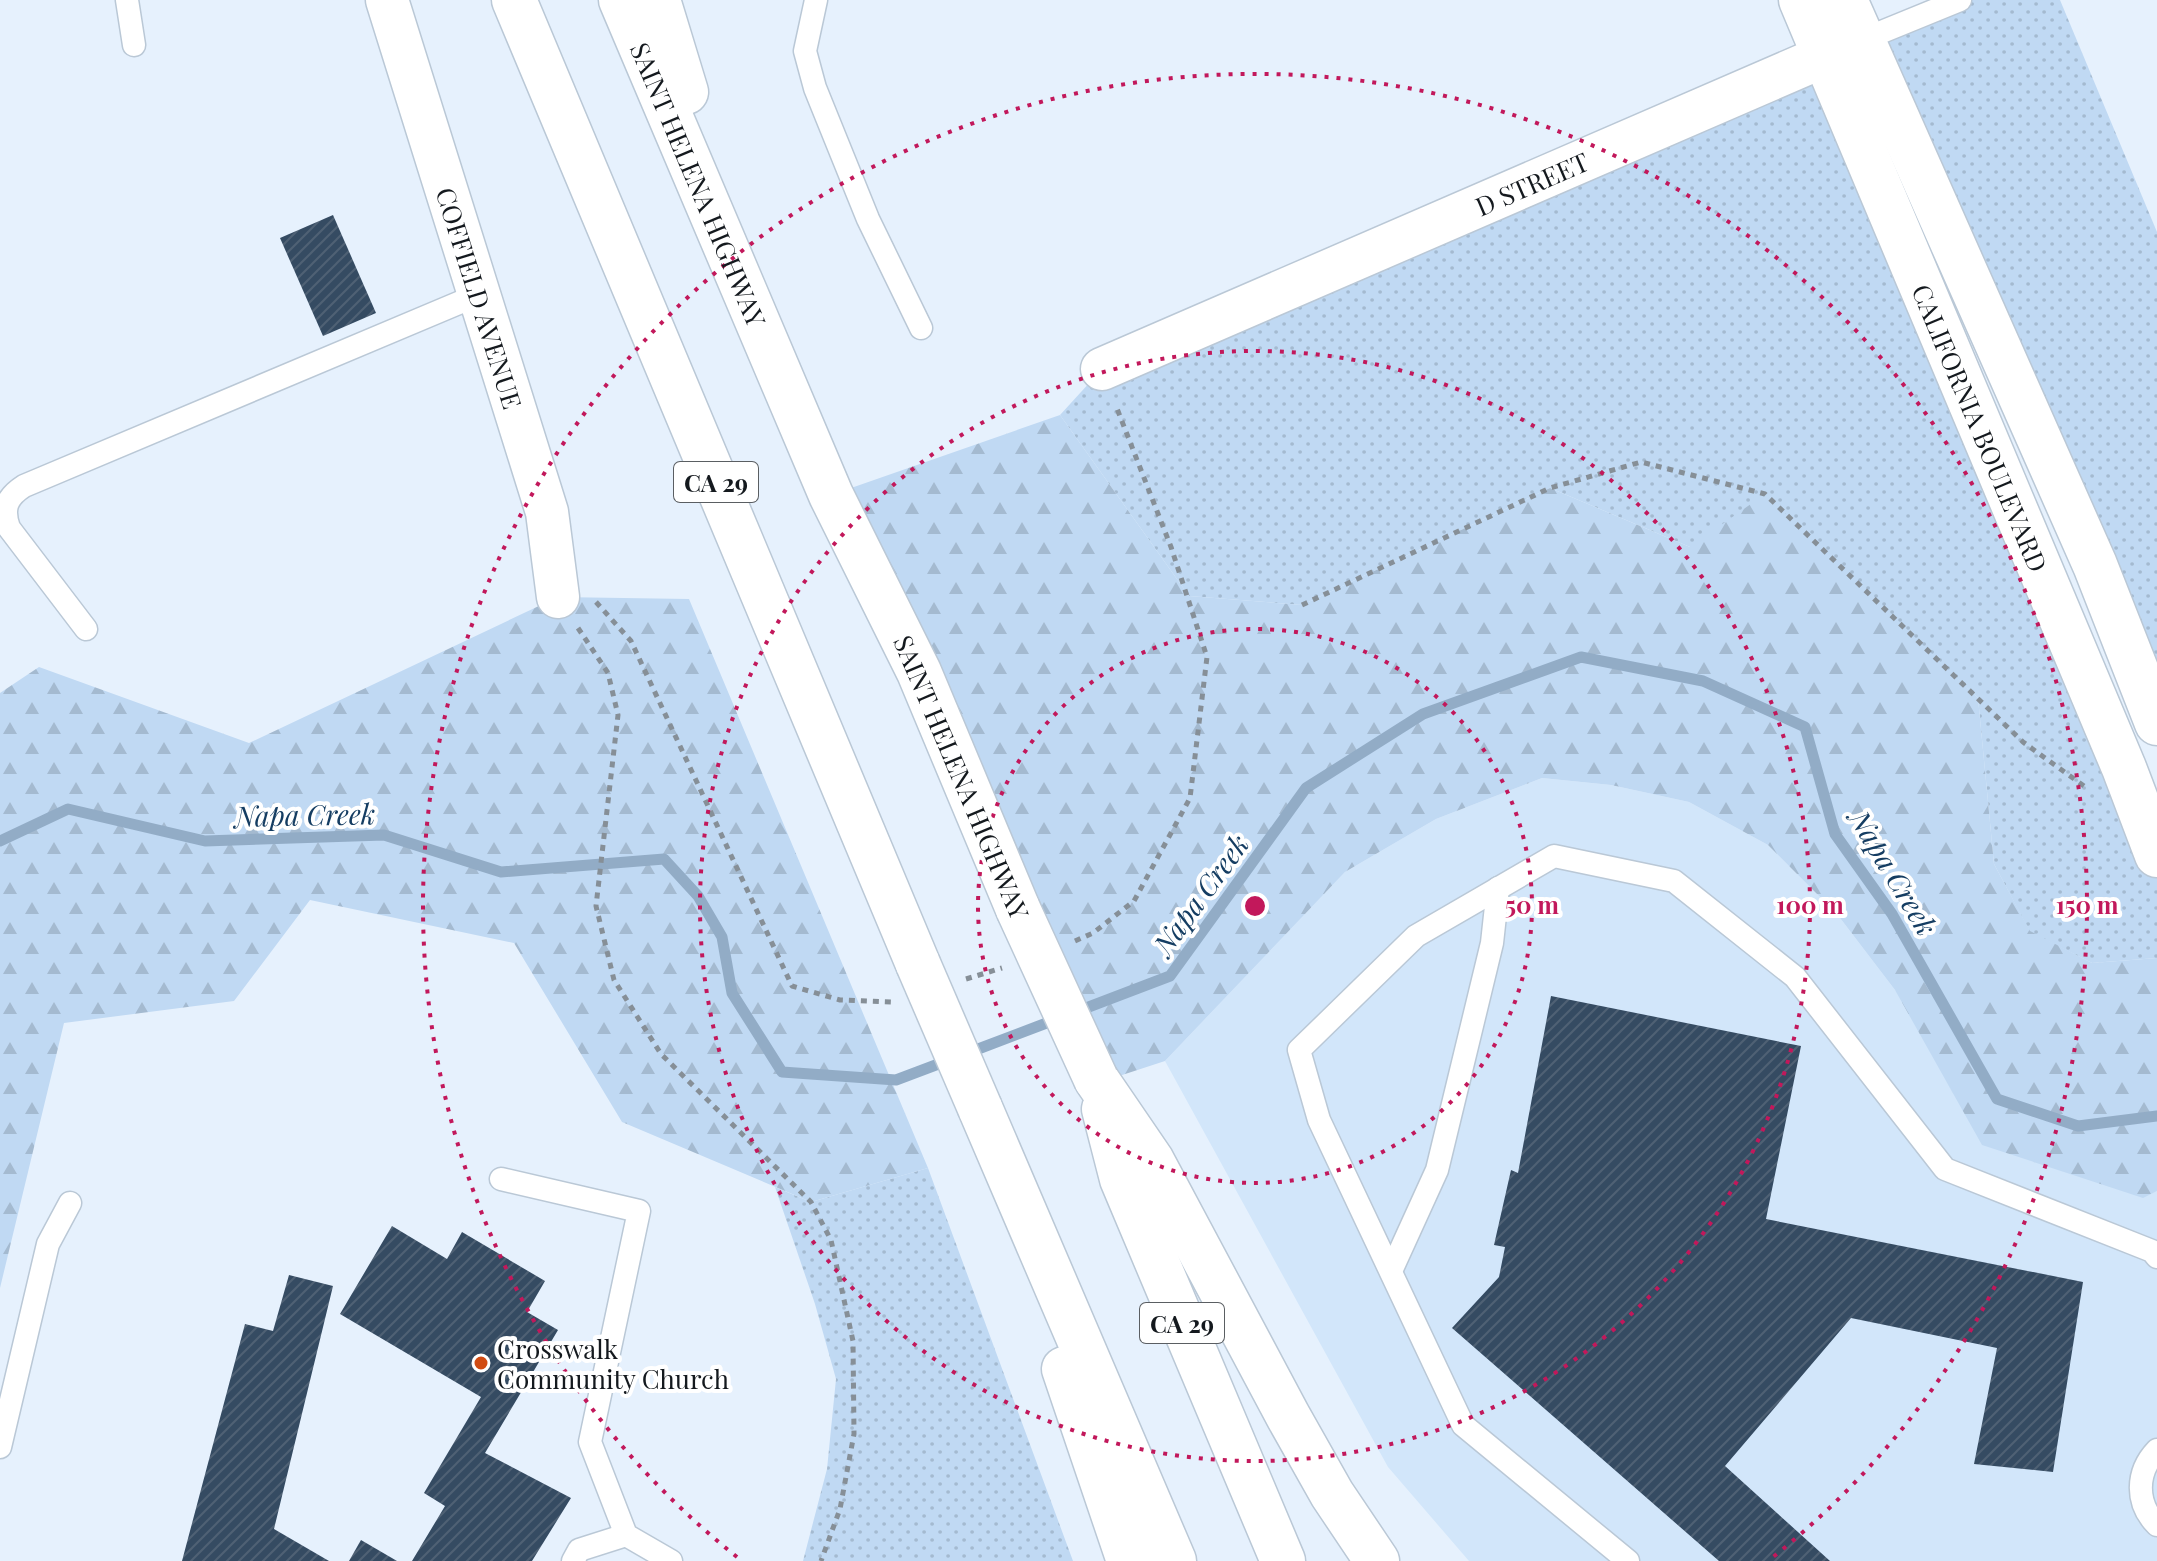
<svg xmlns="http://www.w3.org/2000/svg" width="2157" height="1561" font-family="'Playfair Display',serif">
	<style>
		.built { fill: #d2e6fa }
		.grass { fill: url(#grass-dots) }
		.forest { fill: url(#forest-firs) }
		.lines { fill: none; stroke-linecap: round; stroke-linejoin: round }
		.stream { stroke: #92acc6; stroke-width: 11 }
		.building { fill: url(#building-hatch) }
		.service-casing { stroke: #bac8d6; stroke-width: 25 }
		.minor-casing { stroke: #bac8d6; stroke-width: 45 }
		.tertiary-casing { stroke: #bac8d6; stroke-width: 47 }
		.motorway-casing { stroke: #bac8d6; stroke-width: 47 }
		.path { stroke: #868f97; stroke-width: 5; stroke-dasharray: 6 6; stroke-linecap: butt }
		.service { stroke: #fff; stroke-width: 22 }
		.minor { stroke: #fff; stroke-width: 42 }
		.tertiary { stroke: #fff; stroke-width: 44 }
		.motorway { stroke: #fff; stroke-width: 44 }
		.motorway-bridge-casing { stroke: #bac8d6; stroke-width: 47; stroke-linecap: butt }
		.motorway-bridge { stroke: #fff; stroke-width: 44 }
		.ring { fill: none; stroke: #c2185b; stroke-width: 4; stroke-dasharray: 4 8 }
		.poi-dot { fill: #d14b12; stroke: #fff; stroke-width: 3 }
		.labels { text-anchor: middle; dominant-baseline: central; stroke-width: 8; stroke-linejoin: round; paint-order: stroke }
		.shield { fill: #fff; stroke: #5a5e62; stroke-width: 2 }
		.shield-label { font-size: 24px; font-weight: bold; fill: #14191e }
		.street-label { font-size: 26px; fill: #14191e; stroke: #fff }
		.poi-label { font-size: 26px; fill: #14191e; stroke: #fff; text-anchor: start }
		.water-label { font-size: 28px; font-style: italic; fill: #153d62; stroke: #fff }
		.centre { fill: #c2185b; stroke: #fff; stroke-width: 4 }
		.ring-label { font-size: 24px; text-anchor: middle; font-weight: bold; fill: #c2185b; stroke: #fff; stroke-width: 8; stroke-linejoin: round; paint-order: stroke }
	</style>
	<defs>
		<pattern id="grass-dots" width="8" height="8" patternUnits="userSpaceOnUse" patternTransform="scale(2)"><rect width="8" height="8" fill="#c0d9f3"/><path d="M2 2h.1M6 6h.1" fill="none" stroke="#a4bad0" stroke-width="1.8" stroke-linecap="round"/></pattern>
		<pattern id="forest-firs" width="22" height="20" patternUnits="userSpaceOnUse" patternTransform="scale(2)"><rect width="22" height="20" fill="#c0d9f3"/><path d="M5 1l3.5 6h-7zM16 11l3.5 6h-7z" fill="#a4bad0"/></pattern>
		<pattern id="building-hatch" width="6" height="6" patternUnits="userSpaceOnUse" patternTransform="scale(2)"><rect width="6" height="6" fill="#354b62"/><path d="M-1 1l2-2M0 6l6-6M5 7l2-2" fill="none" stroke="#4f6174"/></pattern>
	</defs>
	<rect width="100%" height="100%" fill="#e6f1fd"/>
	<polygon class="built" points="1542,778 1611,785 1689,802 1768,845 1837,914 1895,990 2142,1197 2157,1191 2157,1561 1469,1561 1388,1467 1165,1061 1345,872 1436,819"/>
	<g class="grass">
		<polygon points="1960,0 2060,0 2157,232 2157,715 1862,40"/>
		<polygon points="1825,56 2157,855 2157,958 2092,963 2030,932 1994,864 1978,698 1887,613 1690,547 1550,488 1302,605 1189,596 1060,415 1102,369"/>
		<polygon points="928,1168 1073,1561 803,1561 827,1469 836,1379 815,1304 775,1187 811,1202"/>
	</g>
	<g class="forest">
		<polygon points="1060,415 1189,596 1302,605 1550,488 1690,547 1765,494 1978,698 1994,864 2030,931 2092,963 2157,958 2157,1191 2143,1198 1982,1145 1895,990 1837,914 1768,845 1689,802 1611,785 1542,778 1436,819 1345,872 1165,1061 1116,1077 831,495"/>
		<polygon points="558,597 689,599 928,1168 811,1202 622,1122 514,943 310,900 234,1001 64,1023 0,1288 0,693 39,667 249,743"/>
	</g>
	<g class="lines">
		<g class="stream">
			<polyline points="0,841 68,809 205,841 384,835 501,872 664,859 698,896 722,937 732,993 782,1072 896,1080 949,1060"/>
			<polyline points="1073,1013 1170,976 1306,788 1423,714 1581,657 1703,681 1805,727 1835,834 1892,914 1997,1099 2078,1126 2157,1116"/>
			<polyline points="965,1054 1057,1019"/>
		</g>
	</g>
	<g class="building">
		<polygon points="333,215 376,313 323,336 280,238"/>
		<polygon points="1551,996 1801,1046 1766,1219 2083,1282 2053,1472 1974,1464 1997,1348 1851,1318 1725,1466 1830,1561 1719,1561 1452,1328 1499,1277 1505,1247 1494,1245 1511,1170 1518,1173"/>
		<polygon points="392,1226 447,1259 462,1232 545,1281 527,1312 558,1330 485,1453 571,1498 532,1561 412,1561 445,1506 424,1493 481,1397 340,1314"/>
		<polygon points="289,1275 333,1286 274,1529 329,1561 182,1561 245,1324 273,1331"/>
		<polygon points="361,1540 397,1561 349,1561"/>
	</g>
	<g class="lines">
		<g class="service-casing">
			<g id="service">
				<polyline points="127,0 134,45"/>
				<polyline points="816,0 805,51 815,88 868,219 921,328"/>
				<polyline points="1862,40 1960,0"/>
				<path d="M86 629 9 528C2 508 7 497 24 486L480 294"/>
				<polyline points="501,1179 639,1211 590,1442 626,1535 671,1561"/>
				<polyline points="1391,1271 1437,1170 1492,943 1498,888"/>
				<polyline points="0,1447 48,1244 70,1203"/>
				<path d="M2157 1450C2136 1472 2135 1503 2157 1525"/>
				<polyline points="573,1561 579,1550 626,1535"/>
				<polyline points="1628,1561 1463,1425 1319,1120 1299,1050 1416,936 1554,856 1674,881 1795,977 1945,1169 2152,1251 2157,1257"/>
			</g>
		</g>
		<g class="minor-casing">
			<g id="minor">
				<path id="s1" d="M387 0 547 512 558 597"/>
				<path id="s2" d="M1102 369 1857 42"/>
			</g>
		</g>
		<g class="tertiary-casing">
			<g id="tertiary">
				<path id="s3" d="M1801 0 2124 768 2157 855"/>
				<polyline points="1845,0 2095,565 2157,723"/>
			</g>
		</g>
		<g class="motorway-casing">
			<g id="motorway">
				<polyline points="514,0 918,964"/>
				<path id="s4" d="M621 0 831 495 919 672 1018 909"/>
				<polyline points="658,0 686,92"/>
				<polyline points="1096,1079 1152,1161 1288,1416 1332,1494 1377,1561"/>
				<polyline points="980,1108 1174,1561"/>
				<polyline points="1104,1109 1122,1179 1283,1561"/>
				<polyline points="1064,1369 1129,1561"/>
			</g>
		</g>
		<g class="path">
			<polyline points="596,602 631,641 792,986 840,1000 891,1002"/>
			<polyline points="1302,605 1550,488 1641,462 1765,494 2023,742 2088,789"/>
			<polyline points="578,628 608,673 618,715 596,906 614,980 661,1054 811,1202 831,1240 853,1341 854,1434 840,1509 821,1561"/>
			<polyline points="1075,941 1093,933 1134,901 1190,798 1207,657 1171,547 1116,406"/>
			<polyline points="966,979 1002,968"/>
		</g>
		<use href="#service" class="service"/>
		<use href="#minor" class="minor"/>
		<use href="#tertiary" class="tertiary"/>
		<use href="#motorway" class="motorway"/>
		<g class="motorway-bridge-casing">
			<g id="motorway-bridge">
				<polyline points="1018,909 1096,1079"/>
				<polyline points="918,964 980,1108"/>
			</g>
		</g>
		<use href="#motorway-bridge" class="motorway-bridge"/>
	</g>
	<g class="ring">
		<circle cx="1255" cy="906" r="277"/>
		<circle cx="1255" cy="906" r="555"/>
		<path d="M737 1557A832 832 0 1 1 1773 1557"/>
	</g>
	<circle class="poi-dot" cx="481" cy="1363" r="8"/>
	<g class="labels">
		<g class="shield">
			<rect x="674" y="462" width="84" height="40" rx="6"/>
			<rect x="1140" y="1303" width="84" height="40" rx="6"/>
		</g>
		<g class="shield-label">
			<text x="716" y="482">CA 29</text>
			<text x="1182" y="1323">CA 29</text>
		</g>
		<g class="street-label">
			<text stroke="none"><textPath href="#s2" startOffset="468">D STREET</textPath></text>
			<text stroke="none"><textPath href="#s4" startOffset="200">SAINT HELENA HIGHWAY</textPath></text>
			<text stroke="none"><textPath href="#s1" startOffset="312">COFFIELD AVENUE</textPath></text>
			<text stroke="none"><textPath href="#s3" startOffset="464">CALIFORNIA BOULEVARD</textPath></text>
			<text transform="translate(962 777) rotate(67)">SAINT HELENA HIGHWAY</text>
		</g>
		<g class="poi-label">
			<text x="497" y="1348">Crosswalk<tspan x="497" dy="30">Community Church</tspan></text>
		</g>
		<g class="water-label">
			<text transform="translate(305 814) rotate(-1)">Napa Creek</text>
			<text transform="translate(1894 872) rotate(59)">Napa Creek</text>
			<text transform="translate(1200 894) rotate(-54)">Napa Creek</text>
		</g>
	</g>
	<circle cx="1255" cy="906" r="12" class="centre"/>
	<g class="ring-label">
		<text x="1532" y="914">50 m</text>
		<text x="1810" y="914">100 m</text>
		<text x="2087" y="914">150 m</text>
	</g>
</svg>
